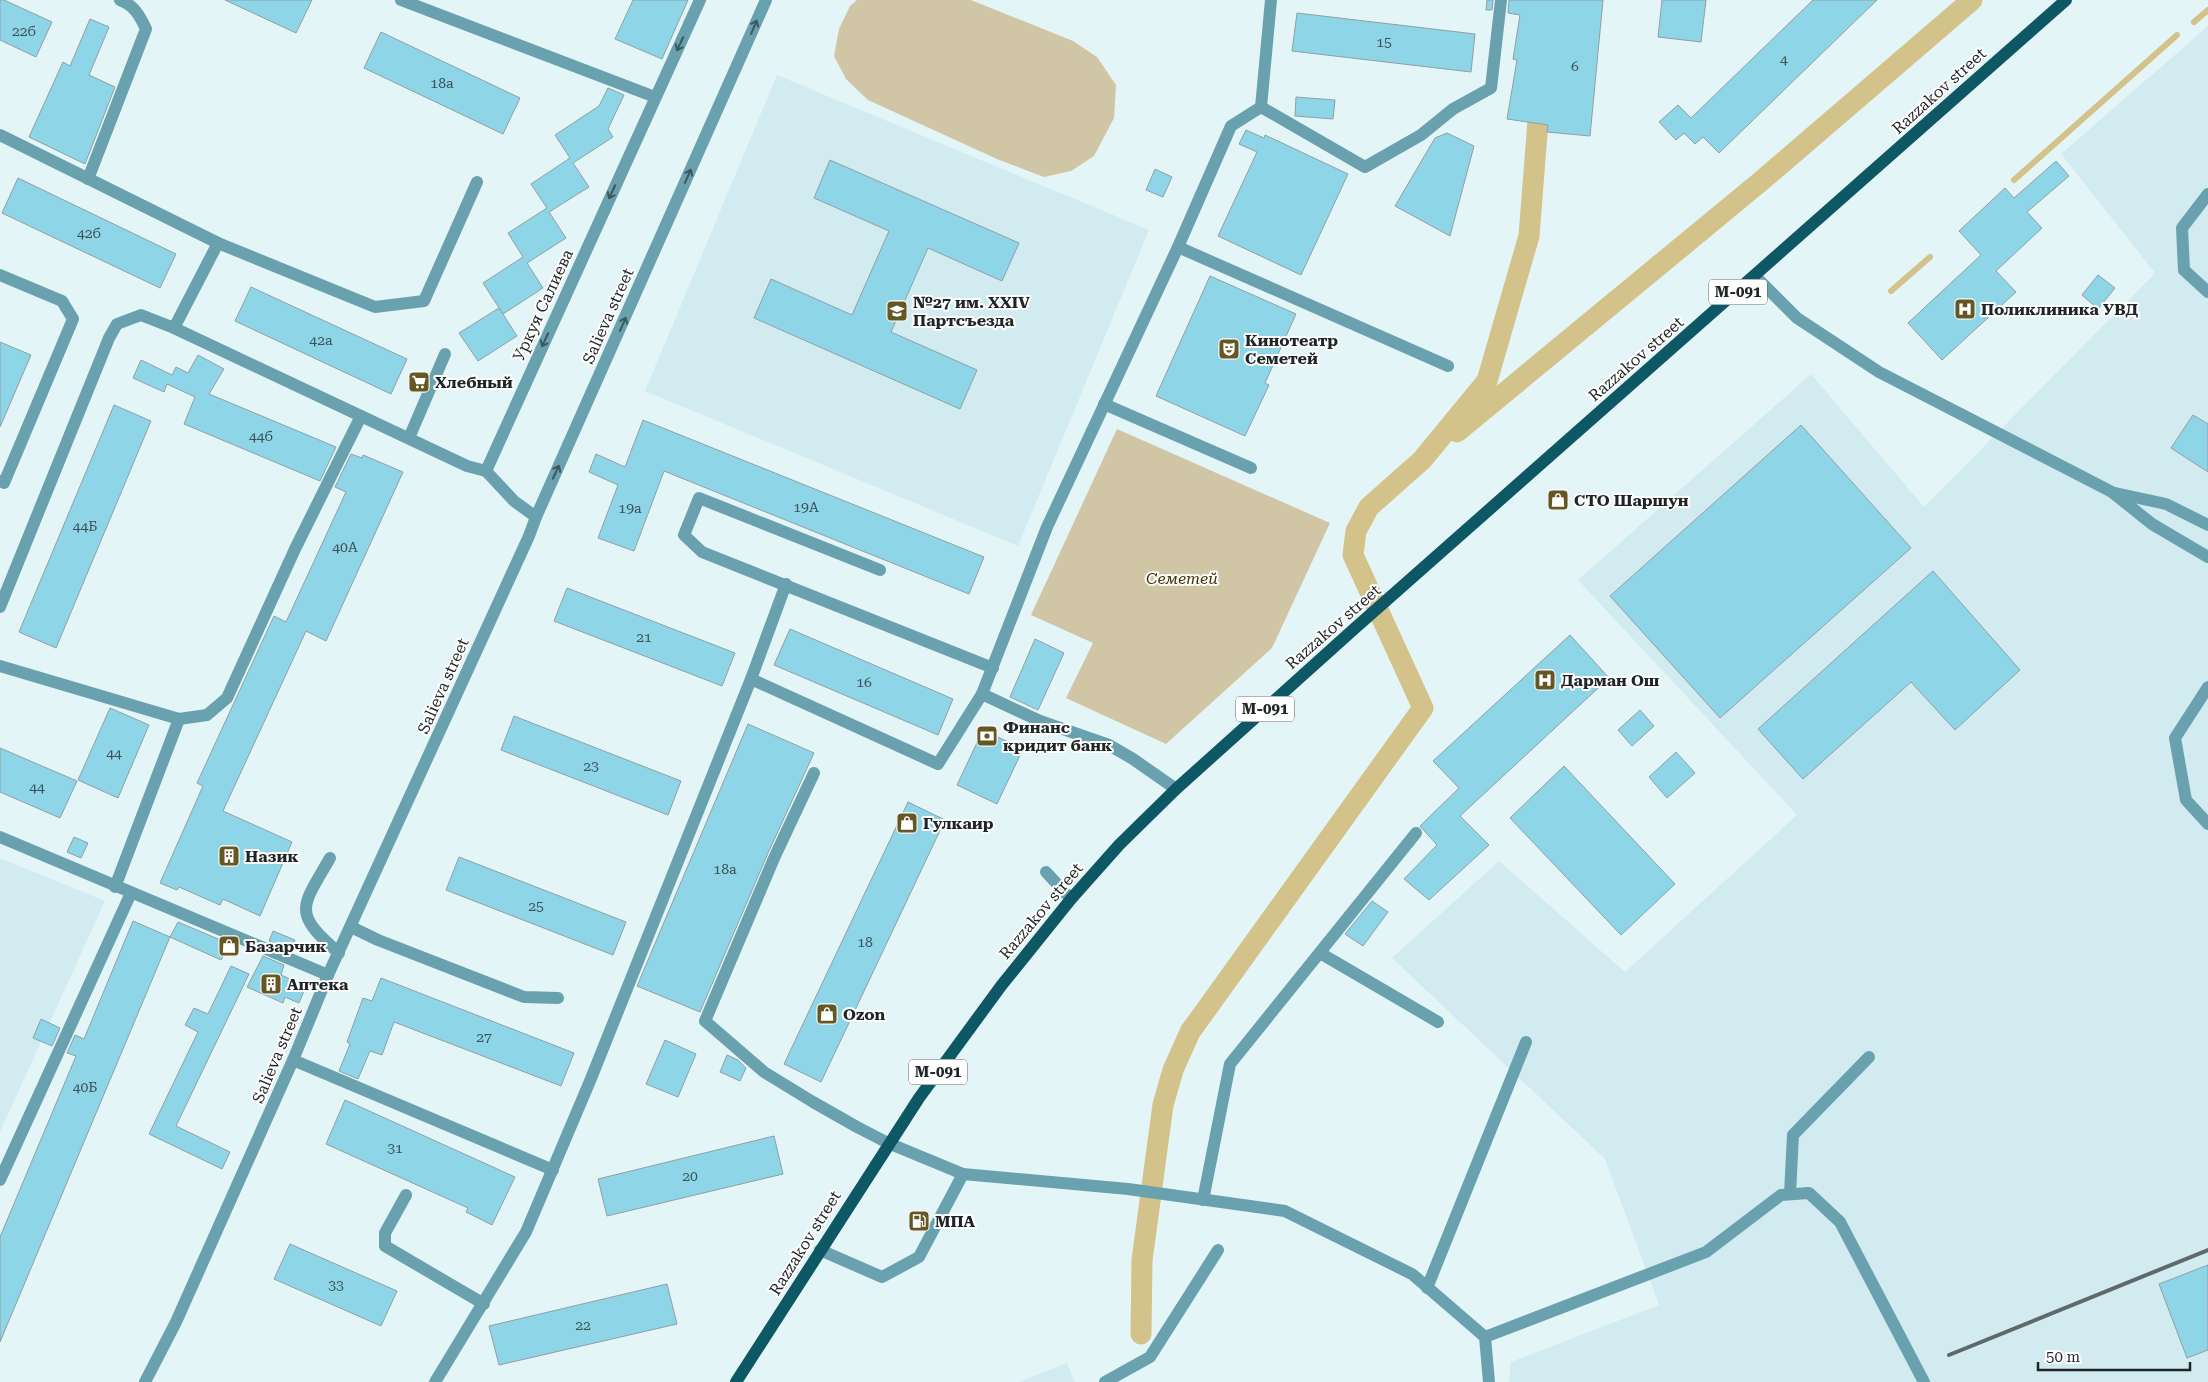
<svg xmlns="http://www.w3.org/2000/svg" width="2208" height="1382" font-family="'Roboto Serif',serif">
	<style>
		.built { fill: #d2ebf1 }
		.green { fill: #d0c5a4 }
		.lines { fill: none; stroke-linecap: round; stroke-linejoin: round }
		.stream { stroke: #d3c28a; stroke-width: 6 }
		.canal { stroke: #d3c28a; stroke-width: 21 }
		.building { fill: #8ed6e7; stroke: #909fa3 }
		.minor { stroke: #69a1ae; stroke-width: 12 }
		.major { stroke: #0e5765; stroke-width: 12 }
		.rail { stroke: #5f686b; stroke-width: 4 }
		.oneway { stroke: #3d575d }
		.labels { text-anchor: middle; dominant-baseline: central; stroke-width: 4; stroke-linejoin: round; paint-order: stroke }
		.number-label { font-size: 14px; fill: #3b5157 }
		.shield { fill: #fefefe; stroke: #626668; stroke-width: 1 }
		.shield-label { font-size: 15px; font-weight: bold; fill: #1f2527 }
		.street-label { font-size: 16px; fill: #1f2527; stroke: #fefefe }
		.poi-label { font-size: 16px; font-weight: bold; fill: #1f2527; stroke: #fefefe; text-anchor: start }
		.park-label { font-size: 16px; font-style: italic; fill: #3f3304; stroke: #fefefe }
	</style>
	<rect width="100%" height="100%" fill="#e4f5f8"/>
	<g class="built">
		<polygon points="2208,26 2208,1382 1509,1382 1511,1362 1659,1305 1605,1159 1392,958 1499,861 1625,972 1797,815 1578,580 1811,374 1924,507 2155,273 2061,154"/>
		<polygon points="777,75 1149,230 1018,546 645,391"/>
		<polygon points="0,858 105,901 0,1132"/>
		<polygon points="1067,1363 1075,1382 1019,1382"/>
	</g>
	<g class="green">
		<polygon points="857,0 971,0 1073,41 1097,57 1116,85 1114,118 1094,156 1071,171 1044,177 997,159 868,100 846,79 834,56 839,29 850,6"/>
		<polygon points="1117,429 1330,523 1272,648 1166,744 1066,698 1093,643 1031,615"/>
	</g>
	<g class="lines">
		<g class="stream">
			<polyline points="2194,22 2208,10"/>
			<polyline points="2014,180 2177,35"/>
			<polyline points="1891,291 1930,257"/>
		</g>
		<g class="canal">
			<polyline points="1457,432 1760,182 1972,0"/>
			<polyline points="1141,1334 1142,1260 1163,1105 1173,1070 1190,1032 1423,708 1353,555 1356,531 1369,507 1422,460 1487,381 1529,236 1540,95"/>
		</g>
	</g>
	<g class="building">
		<polygon points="0,0 4,0 52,22 36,57 0,40"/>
		<polygon points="225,0 312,0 296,33"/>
		<polygon points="633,0 688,0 662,59 615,39"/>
		<polygon points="1487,0 1493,0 1492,10 1486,10"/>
		<polygon points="1509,0 1603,0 1590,136 1547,132 1548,125 1507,119 1517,60 1513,59 1520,15 1508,13"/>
		<polygon points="1662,0 1706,0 1701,42 1658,37"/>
		<polygon points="1813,0 1877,0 1719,153 1703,137 1695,144 1684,133 1676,140 1659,122 1678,105 1691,118"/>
		<polygon points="1297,13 1475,34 1471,72 1292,51"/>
		<polygon points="90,19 109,27 89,75 115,87 85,164 29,137 63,62 70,66"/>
		<polygon points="381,32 520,98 503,134 364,68"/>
		<polygon points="608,88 624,95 608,129 613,137 573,163 589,187 549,212 566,238 527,263 543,288 503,314 483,283 523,257 508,233 547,208 531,184 570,158 555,135 599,106"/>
		<polygon points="1296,97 1335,100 1333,119 1295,116"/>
		<polygon points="1246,130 1264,138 1265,135 1348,174 1301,275 1218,236 1257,152 1239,144"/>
		<polygon points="1447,133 1474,146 1450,236 1395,206 1435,138"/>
		<polygon points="830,160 1019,243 1002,281 928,248 891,332 977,370 960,409 754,318 771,279 852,315 889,231 814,198"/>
		<polygon points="2056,161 2069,176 2027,212 2042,228 1996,271 2016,292 1942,360 1908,323 1981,255 1959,231 2005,188 2014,198"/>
		<polygon points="1155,169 1172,177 1163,197 1146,190"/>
		<polygon points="18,178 176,254 160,288 2,213"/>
		<polygon points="2098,275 2115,288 2098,309 2082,295"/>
		<polygon points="1210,276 1296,314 1265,383 1269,385 1245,436 1156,396"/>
		<polygon points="251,287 407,359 391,394 235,321"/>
		<polygon points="499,308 517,336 478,361 459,333"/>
		<polygon points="0,342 31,355 0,427"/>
		<polygon points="198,355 224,369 209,394 336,447 320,481 184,424 195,397 167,384 164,392 133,378 141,360 172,375 176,367 188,373"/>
		<polygon points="114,405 151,421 56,648 19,632"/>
		<polygon points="2193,415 2208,424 2208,472 2171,448"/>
		<polygon points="643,420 984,557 969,594 664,471 634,551 598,538 618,485 589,472 596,454 625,467"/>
		<polygon points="1801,425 1911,548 1720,718 1610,596"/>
		<polygon points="351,454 362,458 363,455 403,472 326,641 306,631 223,811 292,842 260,916 223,899 220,905 179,887 177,890 160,883 203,786 197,783 274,616 286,622 346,492 335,487"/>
		<polygon points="1933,571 2020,670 1955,730 1911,682 1803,779 1758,729"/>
		<polygon points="567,588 735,653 722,686 554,621"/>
		<polygon points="790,629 953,699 938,735 774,665"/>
		<polygon points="1570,635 1609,678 1460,816 1489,845 1429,900 1404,879 1437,845 1420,826 1459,788 1433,761"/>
		<polygon points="1035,639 1064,653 1038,710 1010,697"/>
		<polygon points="110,708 149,725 118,798 78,780"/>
		<polygon points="1640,710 1654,726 1632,746 1618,730"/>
		<polygon points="514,716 681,781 668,815 501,750"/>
		<polygon points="748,724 814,753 768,853 700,1012 637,986"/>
		<polygon points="983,730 1023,749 997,804 957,785"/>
		<polygon points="0,748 77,781 60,818 0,792"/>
		<polygon points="1676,752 1695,773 1667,798 1649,777"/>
		<polygon points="1564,766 1675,884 1621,935 1510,818"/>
		<polygon points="908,802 945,820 821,1082 784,1064"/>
		<polygon points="74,837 88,843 81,858 67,852"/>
		<polygon points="459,857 626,922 613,955 446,890"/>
		<polygon points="1372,901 1388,912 1363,946 1345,934"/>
		<polygon points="133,921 170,937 0,1342 0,1237 76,1056 67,1053 75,1035 84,1039"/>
		<polygon points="178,922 230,944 221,960 170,937"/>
		<polygon points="273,931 295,940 291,950 269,941"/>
		<polygon points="263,956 284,965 281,975 306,986 299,1003 285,997 283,1003 247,987"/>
		<polygon points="231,966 249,974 176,1126 230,1152 222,1169 149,1134 198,1032 185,1025 194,1008 208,1014"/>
		<polygon points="381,978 574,1053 561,1086 394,1022 382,1055 370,1051 358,1079 339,1071 350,1044 347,1042 363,998 372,1001"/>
		<polygon points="41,1019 60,1028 52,1046 33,1038"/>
		<polygon points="665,1040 696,1054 678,1097 646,1084"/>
		<polygon points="727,1055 738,1060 746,1068 740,1081 720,1072"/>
		<polygon points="345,1100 515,1177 492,1225 466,1212 468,1208 326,1144"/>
		<polygon points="774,1136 783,1174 607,1216 598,1179"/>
		<polygon points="290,1244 397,1291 381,1326 274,1279"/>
		<polygon points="2208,1265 2208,1350 2187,1358 2159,1284"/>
		<polygon points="667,1284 677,1324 499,1365 489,1326"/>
	</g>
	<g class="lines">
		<g class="minor">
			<polyline points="401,0 655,97"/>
			<polyline points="1271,0 1261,107 1365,167 1421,135 1453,109 1491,88 1501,0"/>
			<polyline points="0,135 218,243"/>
			<path d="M88 179 146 29C140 16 134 5 120 0"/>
			<polyline points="2208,194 2182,228 2184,270 2208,292"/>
			<polyline points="1178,247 1448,366"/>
			<polyline points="0,275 62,301 73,319 4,483 0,481"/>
			<polyline points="1755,276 1797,318 1879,372 2112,492 2152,524 2208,557"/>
			<polyline points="174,328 218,243 375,307 424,301 477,182"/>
			<polyline points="1104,404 1251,468"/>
			<polyline points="409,438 445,354"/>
			<polyline points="486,471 700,0"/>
			<polyline points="486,471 514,501 536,517"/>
			<polyline points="2115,493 2166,504 2208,525"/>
			<polyline points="880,570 699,498 684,535 702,552 993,668"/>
			<polyline points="786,584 751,679 938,764 982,694 1047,527 1178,247 1231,126 1261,107"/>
			<polyline points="0,607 109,338 117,324 141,315 174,328 467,466 486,471"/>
			<polyline points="0,666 179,719 207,715 227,698 295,549 361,416"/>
			<polyline points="2208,687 2175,738 2186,800 2208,824"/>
			<polyline points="982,694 1040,721 1109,745 1133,759 1176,789"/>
			<polyline points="814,773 775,856 705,1021 764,1072 813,1102 857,1127 888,1143 963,1174 1128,1189 1285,1211 1412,1274 1485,1337 1489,1382"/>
			<polyline points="0,837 328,975"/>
			<path d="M330 858C302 907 291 912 339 953"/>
			<polyline points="1046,872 1071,899"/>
			<polyline points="115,887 179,719"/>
			<polyline points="351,927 378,940 524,997 558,998"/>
			<polyline points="1320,953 1438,1022"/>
			<polyline points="293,1060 553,1170"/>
			<polyline points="0,1180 131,893"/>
			<polyline points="1790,1194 1793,1135 1869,1057"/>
			<polyline points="406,1195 385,1233 385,1246 484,1304"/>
			<polyline points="1203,1200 1230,1064 1416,833"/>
			<polyline points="820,1250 882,1277 919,1257 963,1174"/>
			<polyline points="1427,1288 1526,1042"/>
			<polyline points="1485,1337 1706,1252 1781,1195 1809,1193 1840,1222 1924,1382"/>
			<polyline points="145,1382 176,1322 293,1060 328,975 529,536 536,517 766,0"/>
			<polyline points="435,1382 526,1232 590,1081 751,679"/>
			<polyline points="1105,1382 1150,1357 1218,1250"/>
		</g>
		<polyline class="major" points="736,1382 919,1098 1001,986 1071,899 1119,845 1176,789 1354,629 2066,0"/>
		<polyline class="rail" points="1949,1355 2208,1250"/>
	</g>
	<defs><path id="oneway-shaft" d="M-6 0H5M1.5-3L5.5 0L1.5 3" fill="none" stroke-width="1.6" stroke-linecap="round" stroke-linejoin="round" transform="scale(1.25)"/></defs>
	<g class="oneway">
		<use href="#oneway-shaft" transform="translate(754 27) rotate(-67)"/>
		<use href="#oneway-shaft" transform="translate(680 44) rotate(115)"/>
		<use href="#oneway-shaft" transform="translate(688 176) rotate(-66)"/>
		<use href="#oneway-shaft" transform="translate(612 192) rotate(115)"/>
		<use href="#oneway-shaft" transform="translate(623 324) rotate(-66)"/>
		<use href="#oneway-shaft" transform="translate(545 340) rotate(115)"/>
		<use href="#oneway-shaft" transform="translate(556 472) rotate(-65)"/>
	</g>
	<defs>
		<g id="hospital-square" transform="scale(1.125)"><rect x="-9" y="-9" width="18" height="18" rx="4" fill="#655623" stroke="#fefefe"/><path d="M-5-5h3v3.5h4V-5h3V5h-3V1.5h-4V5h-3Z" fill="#fff"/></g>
		<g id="school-square" transform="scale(1.125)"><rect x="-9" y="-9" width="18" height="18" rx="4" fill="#655623" stroke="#fefefe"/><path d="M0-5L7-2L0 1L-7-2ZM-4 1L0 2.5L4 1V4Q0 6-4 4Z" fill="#fff"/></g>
		<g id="theatre-square" transform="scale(1.125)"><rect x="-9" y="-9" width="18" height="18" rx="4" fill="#655623" stroke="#fefefe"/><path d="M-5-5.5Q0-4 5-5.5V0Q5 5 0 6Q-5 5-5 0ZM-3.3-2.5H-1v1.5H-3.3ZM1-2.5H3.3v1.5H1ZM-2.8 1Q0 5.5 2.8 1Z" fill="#fff"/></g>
		<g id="supermarket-square" transform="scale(1.125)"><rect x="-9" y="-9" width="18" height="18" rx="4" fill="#655623" stroke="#fefefe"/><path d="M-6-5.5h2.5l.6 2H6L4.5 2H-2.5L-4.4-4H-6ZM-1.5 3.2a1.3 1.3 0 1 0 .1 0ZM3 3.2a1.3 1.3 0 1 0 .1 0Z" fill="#fff"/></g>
		<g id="shop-square" transform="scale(1.125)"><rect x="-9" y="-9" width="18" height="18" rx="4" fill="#655623" stroke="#fefefe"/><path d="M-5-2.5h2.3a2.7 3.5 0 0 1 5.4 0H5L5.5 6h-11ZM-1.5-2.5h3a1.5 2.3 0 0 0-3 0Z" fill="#fff"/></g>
		<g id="bank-square" transform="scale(1.125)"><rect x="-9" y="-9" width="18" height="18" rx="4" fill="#655623" stroke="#fefefe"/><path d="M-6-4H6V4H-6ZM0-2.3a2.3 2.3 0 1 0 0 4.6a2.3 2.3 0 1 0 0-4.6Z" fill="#fff"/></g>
		<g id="building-square" transform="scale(1.125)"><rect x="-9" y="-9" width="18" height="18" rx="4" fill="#655623" stroke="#fefefe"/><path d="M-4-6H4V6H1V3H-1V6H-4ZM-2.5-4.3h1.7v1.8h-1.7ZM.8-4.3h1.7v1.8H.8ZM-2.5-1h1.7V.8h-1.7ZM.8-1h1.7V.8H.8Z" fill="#fff"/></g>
		<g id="fuel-square" transform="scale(1.125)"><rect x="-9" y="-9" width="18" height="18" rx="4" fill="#655623" stroke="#fefefe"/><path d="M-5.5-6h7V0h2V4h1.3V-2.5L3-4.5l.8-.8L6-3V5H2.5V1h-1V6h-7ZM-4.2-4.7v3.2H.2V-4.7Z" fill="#fff"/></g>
	</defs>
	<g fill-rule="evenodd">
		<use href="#hospital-square" x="1965" y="309"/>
		<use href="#school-square" x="897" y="311"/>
		<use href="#theatre-square" x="1229" y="349"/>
		<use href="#supermarket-square" x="419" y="382"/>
		<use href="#shop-square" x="1558" y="500"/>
		<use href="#hospital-square" x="1545" y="680"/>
		<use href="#bank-square" x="987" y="736"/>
		<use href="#shop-square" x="907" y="823"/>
		<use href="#building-square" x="229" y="856"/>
		<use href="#shop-square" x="229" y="946"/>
		<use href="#building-square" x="271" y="984"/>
		<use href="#shop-square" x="827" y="1014"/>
		<use href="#fuel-square" x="919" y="1221"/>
	</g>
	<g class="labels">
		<g class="number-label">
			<text x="24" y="31">22б</text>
			<text x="1384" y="42">15</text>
			<text x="1784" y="59">4</text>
			<text x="1575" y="66">6</text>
			<text x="442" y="83">18а</text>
			<text x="89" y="233">42б</text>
			<text x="321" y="340">42а</text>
			<text x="261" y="436">44б</text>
			<text x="806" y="507">19А</text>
			<text x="630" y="508">19а</text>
			<text x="85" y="526">44Б</text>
			<text x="345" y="547">40А</text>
			<text x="644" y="637">21</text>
			<text x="864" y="682">16</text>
			<text x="114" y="753">44</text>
			<text x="591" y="766">23</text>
			<text x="37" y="787">44</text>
			<text x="725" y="869">18а</text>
			<text x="536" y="906">25</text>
			<text x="865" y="942">18</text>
			<text x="484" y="1037">27</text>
			<text x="85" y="1087">40Б</text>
			<text x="395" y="1148">31</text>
			<text x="690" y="1176">20</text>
			<text x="336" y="1285">33</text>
			<text x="583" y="1325">22</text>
		</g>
		<g class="shield">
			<rect x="1709" y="279.5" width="58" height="25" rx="4"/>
			<rect x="1236" y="696.5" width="58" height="25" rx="4"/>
			<rect x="909" y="1059.5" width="58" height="25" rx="4"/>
		</g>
		<g class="shield-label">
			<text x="1738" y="292">М-091</text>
			<text x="1265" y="709">М-091</text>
			<text x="938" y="1072">М-091</text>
		</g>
		<g class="street-label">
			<text transform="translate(1939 91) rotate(-42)">Razzakov street</text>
			<text transform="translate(543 305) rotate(-65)">Уркуя Салиева</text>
			<text transform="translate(608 316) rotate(-66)">Salieva street</text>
			<text transform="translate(1636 359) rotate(-41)">Razzakov street</text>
			<text transform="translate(1333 627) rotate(-41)">Razzakov street</text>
			<text transform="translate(443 686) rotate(-66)">Salieva street</text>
			<text transform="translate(1041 911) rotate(-50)">Razzakov street</text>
			<text transform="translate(277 1055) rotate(-67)">Salieva street</text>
			<text transform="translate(805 1243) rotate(-58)">Razzakov street</text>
		</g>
		<g class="poi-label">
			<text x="913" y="302">№27 им. XXIV<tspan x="913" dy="18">Партсъезда</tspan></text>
			<text x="1981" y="309">Поликлиника УВД</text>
			<text x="1245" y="340">Кинотеатр<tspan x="1245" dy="18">Семетей</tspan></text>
			<text x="435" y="382">Хлебный</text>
			<text x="1574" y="500">СТО Шаршун</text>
			<text x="1561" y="680">Дарман Ош</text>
			<text x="1003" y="727">Финанс<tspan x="1003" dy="18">кридит банк</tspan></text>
			<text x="923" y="823">Гулкаир</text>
			<text x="245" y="856">Назик</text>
			<text x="245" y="946">Базарчик</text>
			<text x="287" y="984">Аптека</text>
			<text x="843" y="1014">Ozon</text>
			<text x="935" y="1221">МПА</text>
		</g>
		<g class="park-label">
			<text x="1182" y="578">Семетей</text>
		</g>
	</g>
	<path d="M2038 1362v8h152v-8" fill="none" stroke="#1f2527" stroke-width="2.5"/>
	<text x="2046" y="1362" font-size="15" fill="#1f2527" stroke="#fefefe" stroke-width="4" paint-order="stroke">50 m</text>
</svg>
